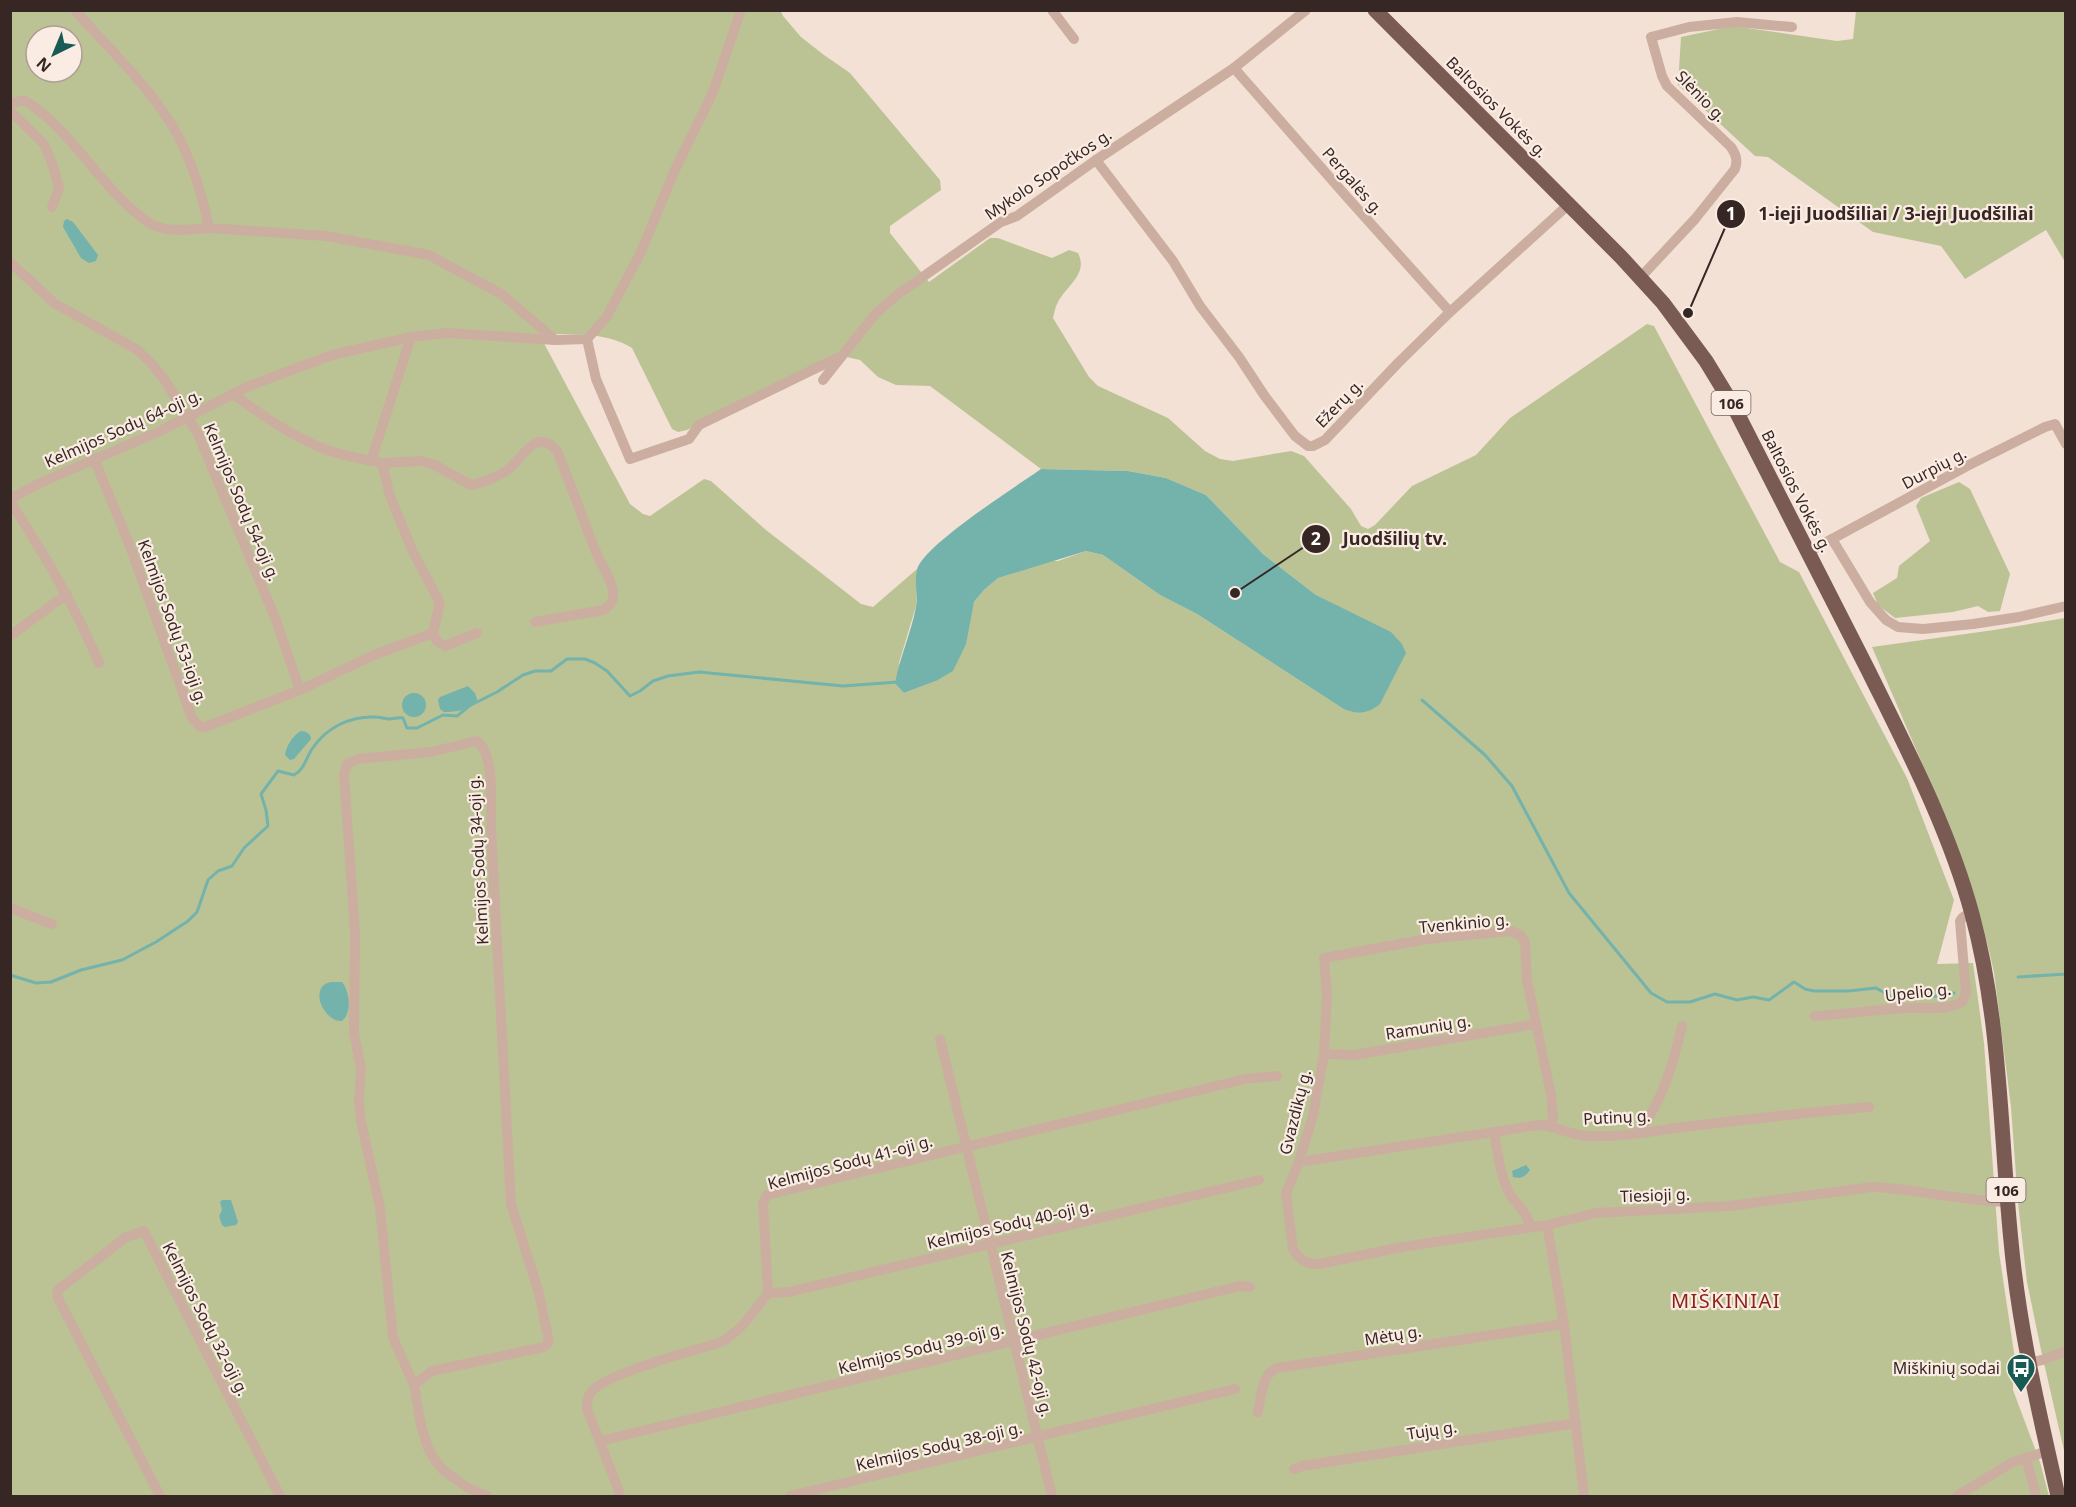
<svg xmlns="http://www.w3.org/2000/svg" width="2076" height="1507" font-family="'Noto Sans',sans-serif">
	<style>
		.green { fill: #bbc395; fill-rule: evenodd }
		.water { fill: #73b3ab }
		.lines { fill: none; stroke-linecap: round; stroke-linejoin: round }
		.stream { stroke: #73b3ab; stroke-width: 3 }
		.minor { stroke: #ccaea1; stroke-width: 10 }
		.primary { stroke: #795b54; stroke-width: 15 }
		.labels { text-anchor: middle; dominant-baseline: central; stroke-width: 4.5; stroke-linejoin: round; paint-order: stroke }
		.shield { fill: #fbece3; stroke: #71625e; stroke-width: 1.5 }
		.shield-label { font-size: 15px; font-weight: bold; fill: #362725 }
		.street-label { font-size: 16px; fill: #362725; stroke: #fbece3 }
		.poi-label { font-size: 16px; fill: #362725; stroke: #fbece3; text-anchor: end }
		.quarter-label { font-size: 20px; letter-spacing: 1.5px; fill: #8c1f16; stroke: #fbece3 }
		.leader { fill: none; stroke: #362725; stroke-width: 2 }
		.callout-dot { fill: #362725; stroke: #fbece3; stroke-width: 2 }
		.mark-label { font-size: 18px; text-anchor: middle; font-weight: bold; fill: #fff }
		.callout-label { font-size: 18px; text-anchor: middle; font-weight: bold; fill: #362725; stroke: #fbece3; stroke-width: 4.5; stroke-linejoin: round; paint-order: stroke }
	</style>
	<rect width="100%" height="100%" fill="#f3e1d6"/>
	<g class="green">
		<path d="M10 11H781L783 16 801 37 824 55 850 73 940 180 941 190 890 226V233L929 282 990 238H998L1052 258 1069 250 1078 253C1089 275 1065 286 1057 304 1055 308 1054 314 1053 318L1089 377 1098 386 1168 418 1205 451 1220 459 1233 461 1291 451 1304 456 1351 509 1361 526 1368 529 1375 525 1412 486 1476 455 1510 418 1647 324 1654 326 1780 562 1799 572 1907 778 1954 900 1937 964 1973 963 1984 1043 1999 1252 2016 1366 2013 1378V1390L2040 1462 2049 1496H11ZM36 36H72V72H36ZM539 334C570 335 605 331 632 348L672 429 678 432 687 430 833 357 842 356 860 360 878 377 896 385 930 386 1041 469 1128 471 1166 478 1206 495 1263 554 1316 595 1352 614 1342 708 1197 614 1160 595 1103 555 1086 551 1058 561H1047L998 578 984 590 974 602 936 681 904 693 899 663 916 606 917 569 873 607 861 604 766 530 711 481 704 479 650 516 643 514 630 504Z"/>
		<polygon points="1856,11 2065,11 2065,262 2046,230 1965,279 1941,246 1873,232 1768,157 1755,156 1678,85 1681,37 1733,26 1837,41 1853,39"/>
		<polygon points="1959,482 1970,489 2010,574 2000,611 1988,612 1978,606 1953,612 1895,618 1878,605 1873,593 1897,578 1899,566 1930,541 1916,506 1921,498"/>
		<polygon points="2065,618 2065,1455 2041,1350 2027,1282 2018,1203 2011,1107 1994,972 1985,934 1972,888 1946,819 1872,647 1994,630"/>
	</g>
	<g class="water">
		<polygon points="67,219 73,222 98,255 96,261 89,263 81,258 63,227 64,221"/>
		<path d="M1041 469 1128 471 1166 478 1206 495 1263 554 1316 595 1391 632 1402 644 1406 653 1380 704C1368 714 1356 715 1342 708L1197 614 1160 595 1103 555 1086 551 998 578 984 590 974 602 966 644 953 671 936 681 904 693 895 683C900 657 911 633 916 607 918 595 914 582 917 570 922 546 1017 486 1041 469Z"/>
		<path d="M468 686 475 693 478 702C469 710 456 712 444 712L440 709 438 700 440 697Z"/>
		<circle cx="414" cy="705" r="12"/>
		<path d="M301 731C306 731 311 734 311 739L294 759 290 760 285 755C286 746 293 735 301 731Z"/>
		<path d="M331 982H342C350 992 352 1013 342 1021 323 1022 308 986 331 982Z"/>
		<path d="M1526 1165 1530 1170C1525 1177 1521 1179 1513 1177L1512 1171Z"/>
		<polygon points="222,1200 231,1200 238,1222 236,1225 225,1227 222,1225 219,1216 222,1210 220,1202"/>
	</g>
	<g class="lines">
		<g class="stream">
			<polyline points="1422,700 1485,755 1512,786 1569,893 1651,993 1667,1002 1690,1002 1715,994 1737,1000 1753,997 1769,1000 1794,982 1805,989 1814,991 1848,991 1876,988 1892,997 1917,994 1930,997 1954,993"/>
			<polyline points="477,702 497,692 523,675 535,671 551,671 567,659 585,659 595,663 607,671 630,696 640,691 653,681 668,676 699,672 843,686 898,682"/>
			<path d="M10 975 36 983 51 982 81 970 122 960 156 942 188 921 197 912 208 880 218 871 232 866 244 848 268 826 266 810 261 794 278 771 294 775C304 770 306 758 312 749 326 728 349 716 375 717 380 717 385 719 389 719 394 719 398 717 403 718L407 728H417L443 715 457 716 468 707"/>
			<polyline points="2018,977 2066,974"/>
		</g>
		<g class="minor">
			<polyline points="1052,10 1074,39"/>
			<polyline points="1234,68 1346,196 1450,312"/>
			<path d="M10 104 24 100C60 121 91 169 121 199 132 209 144 222 158 227 174 232 193 229 209 228 201 188 189 150 166 116 141 78 105 45 75 10"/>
			<polyline points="10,111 44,144 53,166 59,188 52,207"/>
			<polyline points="1096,160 1173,261 1200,306 1239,357 1264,395 1295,436 1308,446 1313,446 1325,440 1398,363 1450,312 1568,205"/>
			<polyline points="209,228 326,236 429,255 503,295 555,340"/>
			<polyline points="10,262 54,303 136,349 150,362 164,379 198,434 276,620 300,690"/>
			<path d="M1640 278 1695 219 1735 169C1738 160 1736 155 1731 147L1667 86 1662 76 1651 37 1689 27 1737 22 1792 27"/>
			<polyline points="587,339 596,379 630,459 689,439 699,425 839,357"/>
			<polyline points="823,380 876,313 897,295 1001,222 1017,216 1096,160 1234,68 1306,10"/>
			<path d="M233 394C262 415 292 437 327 450 344 456 364 459 382 463L390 496 413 552 440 603 433 633 437 641 445 646 477 633"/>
			<polyline points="94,459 128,541 192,718 200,727 205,727 300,690 374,655 433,633"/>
			<polyline points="371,461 411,337"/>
			<path d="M382 463 421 461 433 464 471 485C482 483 496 477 506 471 522 461 535 425 557 451 571 484 582 518 596 552 601 565 614 581 613 596 613 603 609 606 603 610L535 622"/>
			<polyline points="10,499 40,483 158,432 249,386 332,355 411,337 447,333 555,340 587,339 606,318 641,252 674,172 713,92 741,10"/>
			<path d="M10 501C44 554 75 606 99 663"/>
			<polyline points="1832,539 1870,602 1886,620 1898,627 1923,629 1973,624 2019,617 2066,606"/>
			<polyline points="1808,552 1967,466 2045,427 2055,424 2066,444"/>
			<polyline points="10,636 67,594"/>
			<polyline points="10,908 52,924"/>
			<path d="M1815 1016C1845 1014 1875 1010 1906 1008 1922 1007 1947 1011 1962 1002L1966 994 1960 921 1963 917 1972 912"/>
			<polyline points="940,1039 1052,1496"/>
			<polyline points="1324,1054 1354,1055 1536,1024"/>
			<path d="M1551 1125 1553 1117 1551 1095 1527 980 1525 942 1520 935 1510 931 1427 939 1324 958 1327 995 1324 1054 1313 1115 1299 1162 1286 1193 1293 1249C1300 1260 1306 1264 1319 1264L1402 1247 1547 1225 1596 1213 1730 1206 1872 1187C1918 1189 1961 1201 2007 1202"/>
			<path d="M1638 1132C1663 1102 1673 1063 1682 1026"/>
			<path d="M1494 1133C1498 1153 1500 1177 1510 1194 1517 1206 1528 1213 1530 1226"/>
			<path d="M1299 1162 1539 1125C1556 1126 1570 1135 1587 1136 1621 1138 1658 1130 1692 1126 1751 1119 1809 1112 1869 1107"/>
			<polyline points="1547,1225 1564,1324 1584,1496"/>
			<polyline points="768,1293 789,1292 1259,1180"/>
			<polyline points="2028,1363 2042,1360 2066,1351"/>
			<path d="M414 1385 432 1371 544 1347 549 1342 539 1293 511 1204 491 829C491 808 495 753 477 741L430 752 358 759 347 764 344 775 355 932 354 1032 361 1069 359 1102 361 1121 380 1208 393 1338 414 1385 421 1425 428 1448 435 1460 443 1470 468 1488 487 1496"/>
			<path d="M1258 1412C1261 1398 1262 1373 1277 1368L1564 1324"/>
			<polyline points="600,1441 1240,1286 1250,1287"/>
			<polyline points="2026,1457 2036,1496"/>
			<polyline points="1294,1469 1302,1466 1576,1423"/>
			<polyline points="160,1496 57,1296 58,1290 126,1237 144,1231 280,1496"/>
			<path d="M618 1496 619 1491 587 1409C587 1403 587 1397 591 1392 606 1373 694 1351 721 1342 741 1331 754 1311 768 1293L763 1203 767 1195 1245 1079 1277 1076"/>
			<polyline points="790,1496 1235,1389"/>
			<polyline points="1957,1496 2013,1462 2048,1451"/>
		</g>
		<path class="primary" d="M1375 10 1621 257 1663 303 1706 361 1734 407C1779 495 1823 582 1868 670 1907 749 1949 829 1972 914 2001 1020 2000 1132 2011 1241 2019 1328 2039 1412 2058 1496"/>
	</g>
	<defs>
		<g id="bus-pin" transform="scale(1.5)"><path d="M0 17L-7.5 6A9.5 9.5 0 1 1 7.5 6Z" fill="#175b54" stroke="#fbece3"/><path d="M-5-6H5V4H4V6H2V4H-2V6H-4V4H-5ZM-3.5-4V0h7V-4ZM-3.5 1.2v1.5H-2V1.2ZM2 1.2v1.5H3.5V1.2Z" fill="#fff"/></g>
	</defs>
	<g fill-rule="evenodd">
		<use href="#bus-pin" x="2021" y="1368"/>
	</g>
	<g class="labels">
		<g class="shield">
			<rect x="1711.5" y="391" width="39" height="24" rx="4.5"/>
			<rect x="1986.5" y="1178" width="39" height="24" rx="4.5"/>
		</g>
		<g class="shield-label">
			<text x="1731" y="403">106</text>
			<text x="2006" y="1190">106</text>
		</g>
		<g class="street-label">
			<text transform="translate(1701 96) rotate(46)">Slėnio g.</text>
			<text transform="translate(1497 107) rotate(45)">Baltosios Vokės g.</text>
			<text transform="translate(1048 174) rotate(-34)">Mykolo Sopočkos g.</text>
			<text transform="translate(1353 181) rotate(49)">Pergalės g.</text>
			<text transform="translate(1339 403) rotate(-46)">Ežerų g.</text>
			<text transform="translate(123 428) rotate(-24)">Kelmijos Sodų 64-oji g.</text>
			<text transform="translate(1934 468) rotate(-28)">Durpių g.</text>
			<text transform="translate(1797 491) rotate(63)">Baltosios Vokės g.</text>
			<text transform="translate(242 502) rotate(67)">Kelmijos Sodų 54-oji g.</text>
			<text transform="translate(173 622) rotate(70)">Kelmijos Sodų 53-ioji g.</text>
			<text transform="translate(478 860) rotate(-93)">Kelmijos Sodų 34-oji g.</text>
			<text transform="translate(1464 923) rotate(-5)">Tvenkinio g.</text>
			<text transform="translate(1918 992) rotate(-6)">Upelio g.</text>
			<text transform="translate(1428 1027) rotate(-9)">Ramunių g.</text>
			<text transform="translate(1295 1112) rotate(-76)">Gvazdikų g.</text>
			<text transform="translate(1617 1117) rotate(-3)">Putinų g.</text>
			<text transform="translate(850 1162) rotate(-15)">Kelmijos Sodų 41-oji g.</text>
			<text transform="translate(1655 1195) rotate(-2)">Tiesioji g.</text>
			<text transform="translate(1010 1224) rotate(-13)">Kelmijos Sodų 40-oji g.</text>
			<text transform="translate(206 1319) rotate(63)">Kelmijos Sodų 32-oji g.</text>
			<text transform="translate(1027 1334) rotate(76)">Kelmijos Sodų 42-oji g.</text>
			<text transform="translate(1393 1335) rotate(-9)">Mėtų g.</text>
			<text transform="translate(921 1348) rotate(-14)">Kelmijos Sodų 39-oji g.</text>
			<text transform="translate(1432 1430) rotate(-9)">Tujų g.</text>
			<text transform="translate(939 1446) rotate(-13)">Kelmijos Sodų 38-oji g.</text>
		</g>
		<g class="poi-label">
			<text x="2000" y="1368">Miškinių sodai</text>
		</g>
		<g class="quarter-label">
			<text x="1726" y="1300">MIŠKINIAI</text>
		</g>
	</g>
	<path class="leader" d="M1688 313L1731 214M1235 593L1316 539"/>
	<g class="callout-dot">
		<circle cx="1688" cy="313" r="6"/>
		<circle cx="1235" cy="593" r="6"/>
		<circle cx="1731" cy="214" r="15"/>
		<circle cx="1316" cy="539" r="15"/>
	</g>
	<g class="mark-label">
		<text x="1731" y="220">1</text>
		<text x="1316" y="545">2</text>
	</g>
	<g class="callout-label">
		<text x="1896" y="220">1-ieji Juodšiliai / 3-ieji Juodšiliai</text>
		<text x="1395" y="545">Juodšilių tv.</text>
	</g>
	<rect width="2076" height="1507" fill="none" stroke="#362725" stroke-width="24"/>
	<g transform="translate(54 54) rotate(223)"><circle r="28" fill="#fbece3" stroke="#ac9d97" stroke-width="1.5"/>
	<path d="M0-4.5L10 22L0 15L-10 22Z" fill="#175b54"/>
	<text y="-9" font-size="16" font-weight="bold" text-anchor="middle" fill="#362725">N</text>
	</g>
</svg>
